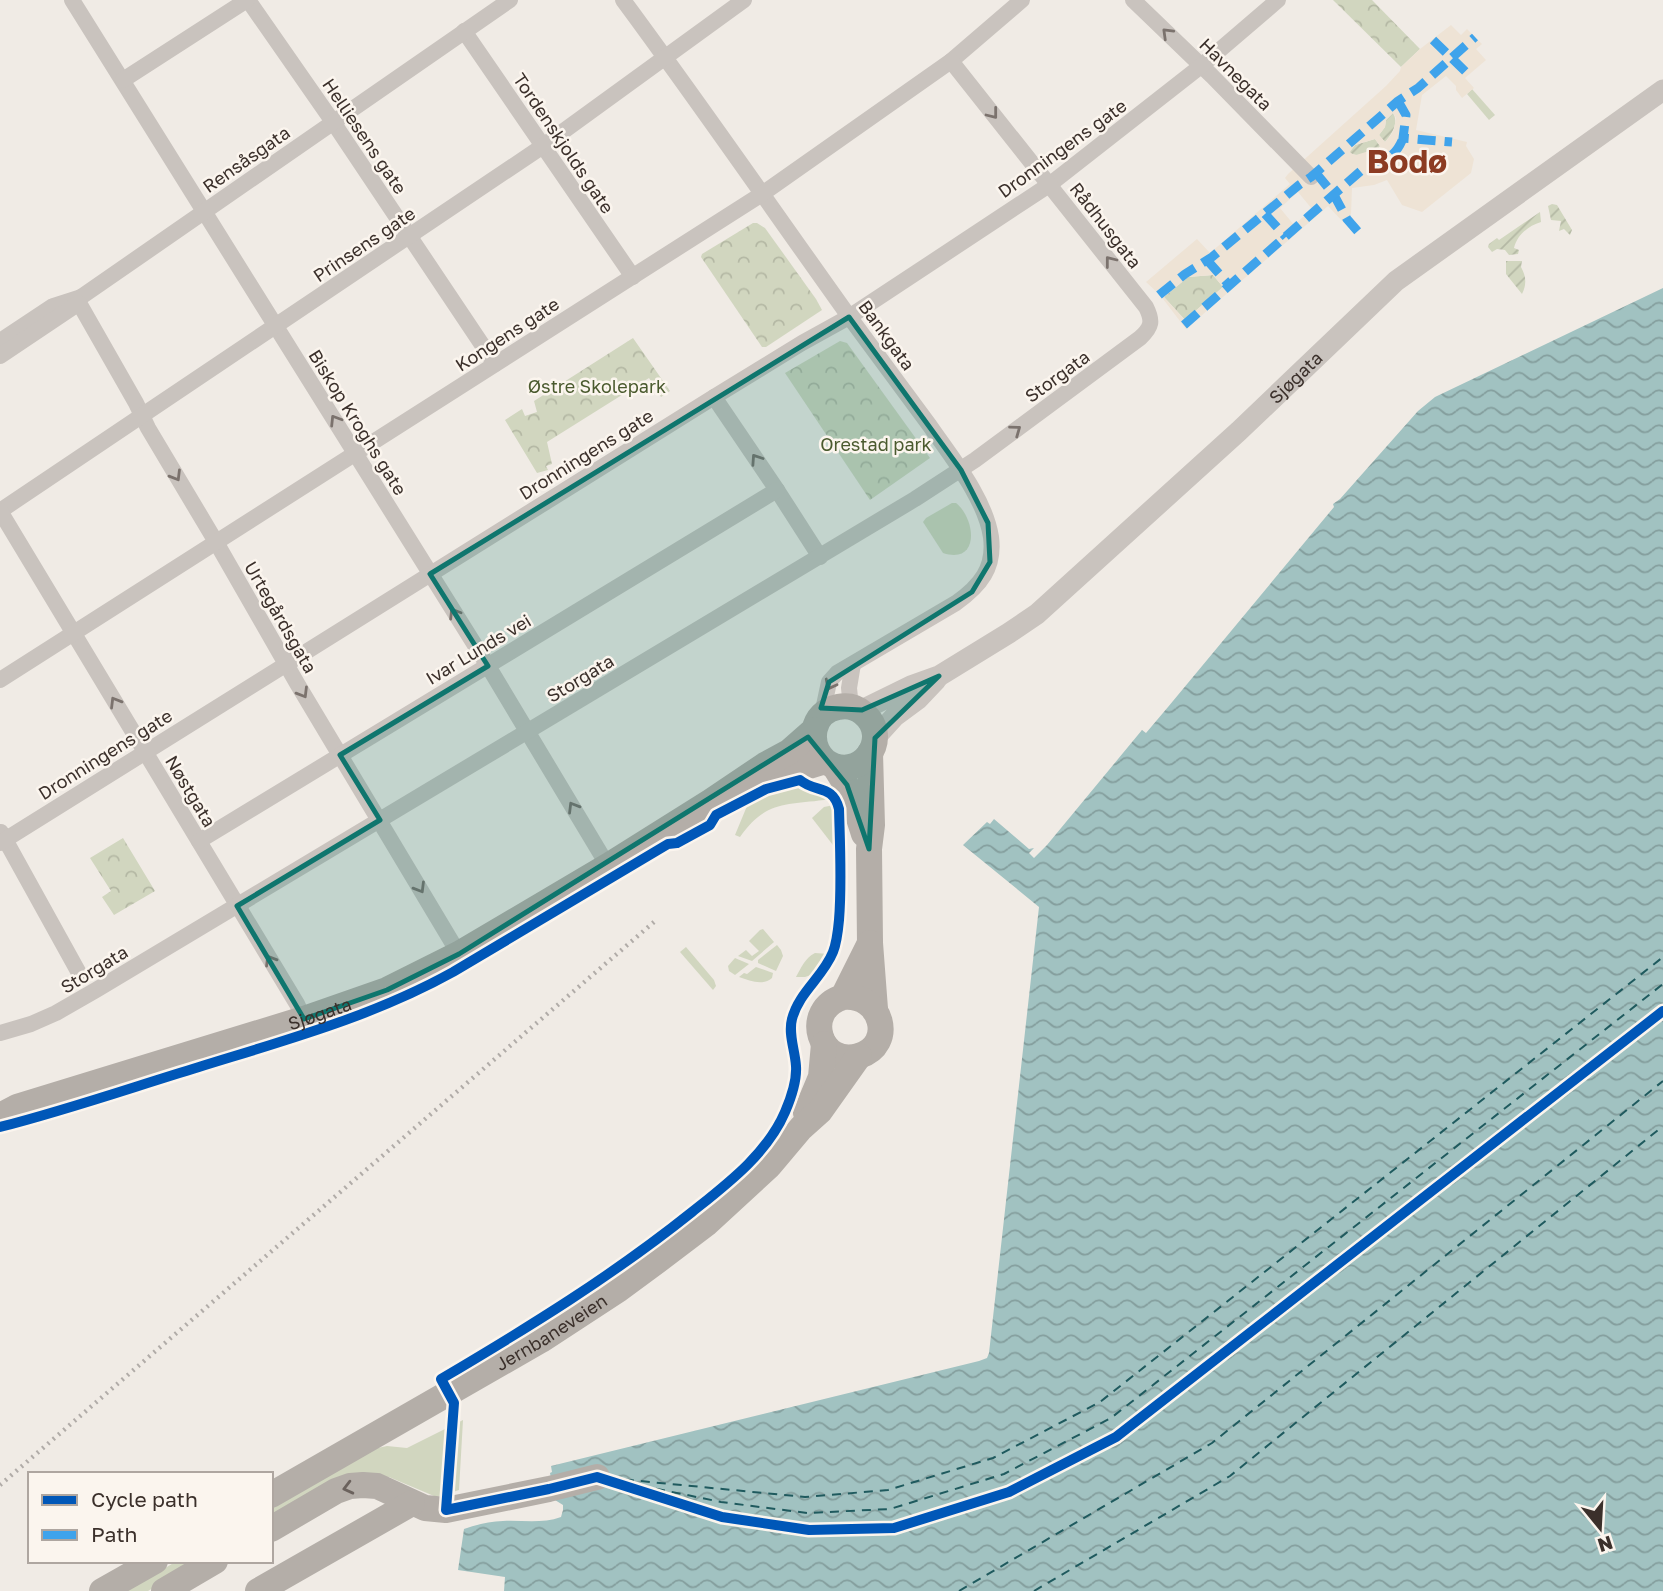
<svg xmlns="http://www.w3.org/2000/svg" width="1663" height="1591" font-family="'Golos Text',sans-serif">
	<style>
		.grass { fill: #d1d6bf }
		.forest { fill: url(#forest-crowns) }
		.garden { fill: url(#garden-furrows) }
		.plaza { fill: #eee3d5; fill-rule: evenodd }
		.water { fill: url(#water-waves) }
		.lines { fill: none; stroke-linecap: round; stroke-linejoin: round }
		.ferry { stroke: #1f5a5e; stroke-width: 2; stroke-dasharray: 9 7; stroke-linecap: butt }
		.minor { stroke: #c9c3be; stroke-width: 16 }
		.tertiary { stroke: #c9c3be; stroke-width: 21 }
		.trunk { stroke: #b4aea8; stroke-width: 26 }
		.rail { stroke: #b1aca8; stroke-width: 4.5; stroke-dasharray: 2 5; stroke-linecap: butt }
		.quiet { stroke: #3fa3eb; stroke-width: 9; stroke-dasharray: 18 9; stroke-linecap: butt }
		.cycleway-casing { stroke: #fbf5ee; stroke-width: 15 }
		.cycleway { stroke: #0057b8; stroke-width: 10 }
		.oneway { stroke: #7b726d }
		.oneway2 { stroke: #6b625d }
		.marked { fill: #0f766e; fill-opacity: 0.2; stroke: #0f766e; stroke-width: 5; stroke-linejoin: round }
		.labels { text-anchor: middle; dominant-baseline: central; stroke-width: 5; stroke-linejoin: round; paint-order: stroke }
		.street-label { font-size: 18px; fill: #3b302b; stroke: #fbf5ee }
		.park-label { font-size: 18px; fill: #4a5a2e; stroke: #fbf5ee }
		.town-label { font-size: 32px; font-weight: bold; fill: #8c3b22; stroke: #fbf5ee }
	</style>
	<defs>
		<pattern id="forest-crowns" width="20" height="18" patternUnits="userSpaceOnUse" patternTransform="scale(1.75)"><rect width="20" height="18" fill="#d1d6bf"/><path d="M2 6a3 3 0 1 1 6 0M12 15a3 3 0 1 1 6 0" fill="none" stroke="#b4b8a4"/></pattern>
		<pattern id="garden-furrows" width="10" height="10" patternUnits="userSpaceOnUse" patternTransform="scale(1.75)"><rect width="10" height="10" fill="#d1d6bf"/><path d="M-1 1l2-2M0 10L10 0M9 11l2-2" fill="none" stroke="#b4b8a4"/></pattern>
		<pattern id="water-waves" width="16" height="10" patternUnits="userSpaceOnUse" patternTransform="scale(1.75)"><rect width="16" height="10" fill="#a1c2c1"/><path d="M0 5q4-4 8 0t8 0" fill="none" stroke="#849e9d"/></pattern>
	</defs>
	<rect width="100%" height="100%" fill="#f0ebe5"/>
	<g class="grass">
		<polygon points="1472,89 1495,115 1489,120 1467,94"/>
		<path d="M952 503H956C976 519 980 565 943 553L923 522 926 518Z"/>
		<path d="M796 784C807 789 820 790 830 797L824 800C785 805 765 801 740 837L735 835 747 806 768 794 770 791Z"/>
		<polygon points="834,805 836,811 836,849 812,818 824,807"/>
		<polygon points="763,929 774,942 752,961 738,956 746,950 752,956 759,951 749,941 760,930"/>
		<polygon points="777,945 781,950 783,956 776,971 758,963 758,960"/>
		<polygon points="686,947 714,980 716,986 713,990 680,952"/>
		<path d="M815 953 829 954 817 973 805 977H796C801 968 805 958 815 953Z"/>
		<polygon points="735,958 749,964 735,975 729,971 728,966"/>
		<path d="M756 967 773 973 772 978C763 986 750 981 739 977L744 973 747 974Z"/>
		<polygon points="463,1420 459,1490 441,1496 434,1496 389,1477 271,1519 271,1507 373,1449 387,1446 407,1448"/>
		<polygon points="177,1561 199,1561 148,1591 126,1591"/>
	</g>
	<g class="forest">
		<polygon points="1333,0 1372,0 1420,49 1401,67"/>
		<polygon points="753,223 757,223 765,228 816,299 822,310 766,347 762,347 701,257 702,254"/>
		<polygon points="1213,275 1223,287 1185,320 1164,297 1188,277"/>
		<polygon points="633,338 670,391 661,397 649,378 547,442 552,464 546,466 548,470 537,473 505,420 522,409 525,416 537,412 534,401"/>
		<polygon points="840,341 847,343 930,458 870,500 785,373"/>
		<polygon points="123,838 155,891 114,915 102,897 111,891 90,858"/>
	</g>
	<g class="garden">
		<path d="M1393 113C1399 123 1392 134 1385 142L1379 135 1385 127 1386 120Z"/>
		<path d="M1375 139 1380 146 1379 148C1370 152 1357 159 1349 152L1355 145Z"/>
		<polygon points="1552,204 1557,205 1572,230 1570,235 1564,229 1559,231 1561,221 1551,220 1548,206"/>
		<path d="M1540 212 1541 222C1528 226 1517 235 1514 248L1519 250 1518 254 1509 255 1505 250 1497 249 1492 252 1488 247 1489 244 1497 238 1499 240Z"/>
		<path d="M1506 261H1522L1521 267C1526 276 1527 284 1522 294L1506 274Z"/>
	</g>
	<path class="plaza" d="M1451 25 1461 35 1467 29 1482 44 1476 49 1486 60 1465 78 1474 88 1462 98 1456 90V86L1446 76 1422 95 1416 130 1467 142 1466 146 1474 159 1471 173 1422 212 1402 205 1387 180 1374 185 1352 188 1351 214 1344 223 1328 206 1186 329 1160 295 1146 282 1197 239 1210 253 1290 184 1285 178 1288 174 1386 86 1400 71 1401 67 1420 49ZM1393 113 1396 118 1394 129 1391 135 1385 142 1379 135 1385 127 1386 120ZM1375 139 1380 146 1379 148 1356 155 1352 154 1350 152 1355 145ZM1298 192 1312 209 1294 225 1280 208ZM1213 275 1223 287 1185 320 1164 297 1188 277Z"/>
	<path class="water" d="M1663 288V1591H504L505 1577 458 1570 464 1529C476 1525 490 1521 503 1521 522 1520 542 1524 561 1517L563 1510V1505L555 1500 550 1473 552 1472 551 1466 979 1361 987 1358 989 1353 1039 907 963 845 987 822 990 824 994 819 1029 849 1034 848 1029 853 1034 858 1047 845 1142 730 1146 733 1168 707 1334 507 1333 504 1340 499 1418 411 1435 397Z"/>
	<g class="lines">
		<g class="ferry">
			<polyline points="609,1478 805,1497 888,1490 993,1458 1100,1402 1663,957"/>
			<polyline points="609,1479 721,1502 807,1513 890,1509 1004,1474 1111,1418 1663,984"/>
			<polyline points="610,1481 722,1517 809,1530 894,1528 1009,1492 1116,1437 1663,1011"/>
			<polyline points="959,1591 1212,1443 1663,1081"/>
			<polyline points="1034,1591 1230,1476 1663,1126"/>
		</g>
		<g class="minor">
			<polyline points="72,0 488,666 608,866"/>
			<polyline points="248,0 333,122 495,364"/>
			<path d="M623 0C700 104 773 210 848 315 875 352 903 389 930 426 952 458 985 498 991 537 995 568 980 586 956 603L837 673 829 682 822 715"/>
			<polyline points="1133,0 1212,76 1311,177"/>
			<polyline points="464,31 633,277"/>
			<polyline points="123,80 247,0"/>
			<polyline points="81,297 79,303 136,403 148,428 216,542 298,685 459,954"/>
			<polyline points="0,341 53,306 81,297 510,0"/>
			<polyline points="0,356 79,303"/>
			<polyline points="714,397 777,490 820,557"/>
			<polyline points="0,511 543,146 744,0"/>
			<polyline points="0,511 297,1004 304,1019"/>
			<polyline points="0,680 762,194 951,61 1022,0"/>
			<polyline points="851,707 849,688 853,664"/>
			<polyline points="1,832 79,973"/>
			<polyline points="199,841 777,490"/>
			<polyline points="0,843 714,397 802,343 849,317 1049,185 1201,66 1278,0"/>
			<path d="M0 1033 31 1024 56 1013 96 990 915 499 975 460 1140 338C1152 327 1153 321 1146 307L951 61"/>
		</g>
		<g class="tertiary">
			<path id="s1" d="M860 711 911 686 939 676 1009 633 1037 614 1239 431 1396 281 1663 90"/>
			<polyline points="875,738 895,716 918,699 936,680"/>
		</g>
		<g class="trunk">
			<polyline points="870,753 872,825 869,849 870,943 875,1009"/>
			<polyline points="835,767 851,793 864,834"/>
			<path d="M760 781 825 761C859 785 894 738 863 713 856 707 847 705 838 707 811 712 807 744 825 761"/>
			<path d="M843 997C882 993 896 1045 859 1056 820 1068 801 1010 843 997L870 943"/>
			<polyline points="806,1113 821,1077 824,1044"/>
			<path id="s2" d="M0 1116 17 1107 304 1019 387 990 459 954 608 866 710 802 765 765 789 752 814 730"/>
			<path id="s3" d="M271 1495 541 1340 619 1289 657 1261 706 1224 769 1166 801 1128 820 1111 859 1056"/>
			<polyline points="271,1529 336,1491 350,1486 363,1485 377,1486 425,1508 446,1510 549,1489 597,1477"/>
			<polyline points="102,1591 155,1561"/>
			<polyline points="164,1591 215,1561"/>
			<polyline points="258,1591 412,1503"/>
		</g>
		<polyline class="rail" points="0,1485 654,922"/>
		<g class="quiet">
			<polyline points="1433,40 1469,75"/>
			<polyline points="1398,101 1406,115 1403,138 1452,142"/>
			<polyline points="1316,173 1334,195 1347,219 1360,234"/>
			<polyline points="1265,214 1286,237"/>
			<polyline points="1207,260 1230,286"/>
			<polyline points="1159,295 1185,274 1212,257 1299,185 1311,177 1398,101 1418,88 1475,37"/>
			<path d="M1184 325 1363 169C1382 163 1396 157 1403 138"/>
		</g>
		<g class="cycleway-casing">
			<path id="cycleway" d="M0 1127C67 1110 133 1087 199 1067 286 1040 374 1016 453 972L668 844 677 843 710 825 716 815 766 789 800 780C815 793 833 784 839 809 840 846 842 884 839 920 838 931 837 942 833 952 823 977 799 992 792 1019 788 1034 795 1050 796 1066 797 1081 791 1098 785 1112 767 1154 727 1184 692 1212 612 1276 529 1327 441 1379L454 1403 446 1510 549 1489 597 1477 722 1517 809 1530 894 1528 1009 1492 1116 1437 1663 1011"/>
		</g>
		<use href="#cycleway" class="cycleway"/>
	</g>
	<defs><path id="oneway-chevron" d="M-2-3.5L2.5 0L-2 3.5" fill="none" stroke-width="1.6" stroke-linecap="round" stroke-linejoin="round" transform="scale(1.75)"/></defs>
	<g class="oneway">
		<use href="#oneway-chevron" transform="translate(1167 33) rotate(-136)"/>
		<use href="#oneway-chevron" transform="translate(993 114) rotate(52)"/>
		<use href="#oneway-chevron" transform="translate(1110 261) rotate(-128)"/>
		<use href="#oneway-chevron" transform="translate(335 420) rotate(-122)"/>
		<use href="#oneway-chevron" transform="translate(1016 430) rotate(-36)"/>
		<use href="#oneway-chevron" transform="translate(756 459) rotate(-124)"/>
		<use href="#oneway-chevron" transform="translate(176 476) rotate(59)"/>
		<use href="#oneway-chevron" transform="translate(454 613) rotate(-122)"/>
		<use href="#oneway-chevron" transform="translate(830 685) rotate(118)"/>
		<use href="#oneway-chevron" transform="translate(303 693) rotate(59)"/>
		<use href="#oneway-chevron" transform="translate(115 702) rotate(-121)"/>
		<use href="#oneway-chevron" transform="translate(573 807) rotate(-121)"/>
		<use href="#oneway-chevron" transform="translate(420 888) rotate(59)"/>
		<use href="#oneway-chevron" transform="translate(270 960) rotate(-121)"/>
	</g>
	<use class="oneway2" href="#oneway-chevron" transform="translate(348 1488) rotate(166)"/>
	<path class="marked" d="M849 317 961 470 988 523 990 562 972 592 829 682 821 708 862 710 939 676 875 738 869 849 847 785 808 737 459 954 387 990 304 1019 237 906 380 820 340 755 488 666 430 574Z"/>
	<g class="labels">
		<g class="street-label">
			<text transform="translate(1236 74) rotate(45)">Havnegata</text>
			<text transform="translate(365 136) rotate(56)">Helliesens gate</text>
			<text transform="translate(564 143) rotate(56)">Tordenskjolds gate</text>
			<text transform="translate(1062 148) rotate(-36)">Dronningens gate</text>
			<text transform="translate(246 159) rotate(-35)">Rensåsgata</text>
			<text transform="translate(1106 225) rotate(52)">Rådhusgata</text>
			<text transform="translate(364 244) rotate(-34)">Prinsens gate</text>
			<text transform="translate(507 334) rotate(-33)">Kongens gate</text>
			<text transform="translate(887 335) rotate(54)">Bankgata</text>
			<text transform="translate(1057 376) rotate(-36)">Storgata</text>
			<text stroke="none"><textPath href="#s1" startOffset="553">Sjøgata</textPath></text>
			<text transform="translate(358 422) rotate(58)">Biskop Kroghs gate</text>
			<text transform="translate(586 454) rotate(-32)">Dronningens gate</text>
			<text transform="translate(281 617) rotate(60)">Urtegårdsgata</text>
			<text transform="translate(478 649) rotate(-31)">Ivar Lunds vei</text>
			<text transform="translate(580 678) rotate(-31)">Storgata</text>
			<text transform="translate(105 754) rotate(-32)">Dronningens gate</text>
			<text transform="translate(191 791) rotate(59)">Nøstgata</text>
			<text transform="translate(94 969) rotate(-31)">Storgata</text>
			<text stroke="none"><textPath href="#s2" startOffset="336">Sjøgata</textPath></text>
			<text stroke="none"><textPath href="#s3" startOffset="324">Jernbaneveien</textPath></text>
		</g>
		<g class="park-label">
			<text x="597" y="386">Østre Skolepark</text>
			<text x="876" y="444">Orestad park</text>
		</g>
		<g class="town-label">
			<text x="1407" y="161">Bodø</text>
		</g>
	</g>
	<rect x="28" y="1472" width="245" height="91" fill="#fbf5ee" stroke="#aea6a0" stroke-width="2"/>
	<rect x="42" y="1495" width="35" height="10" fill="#0057b8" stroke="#aea6a0" stroke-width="2"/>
	<text x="91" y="1507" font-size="21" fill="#3b302b">Cycle path</text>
	<rect x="42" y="1530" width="35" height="10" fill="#3fa3eb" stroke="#aea6a0" stroke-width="2"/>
	<text x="91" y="1542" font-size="21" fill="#3b302b">Path</text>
	<g transform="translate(1600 1528) rotate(162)" stroke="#fbf5ee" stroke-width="5" paint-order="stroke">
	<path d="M0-5L12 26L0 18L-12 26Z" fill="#3b302b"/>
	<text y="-10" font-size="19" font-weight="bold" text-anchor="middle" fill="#3b302b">N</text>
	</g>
</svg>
